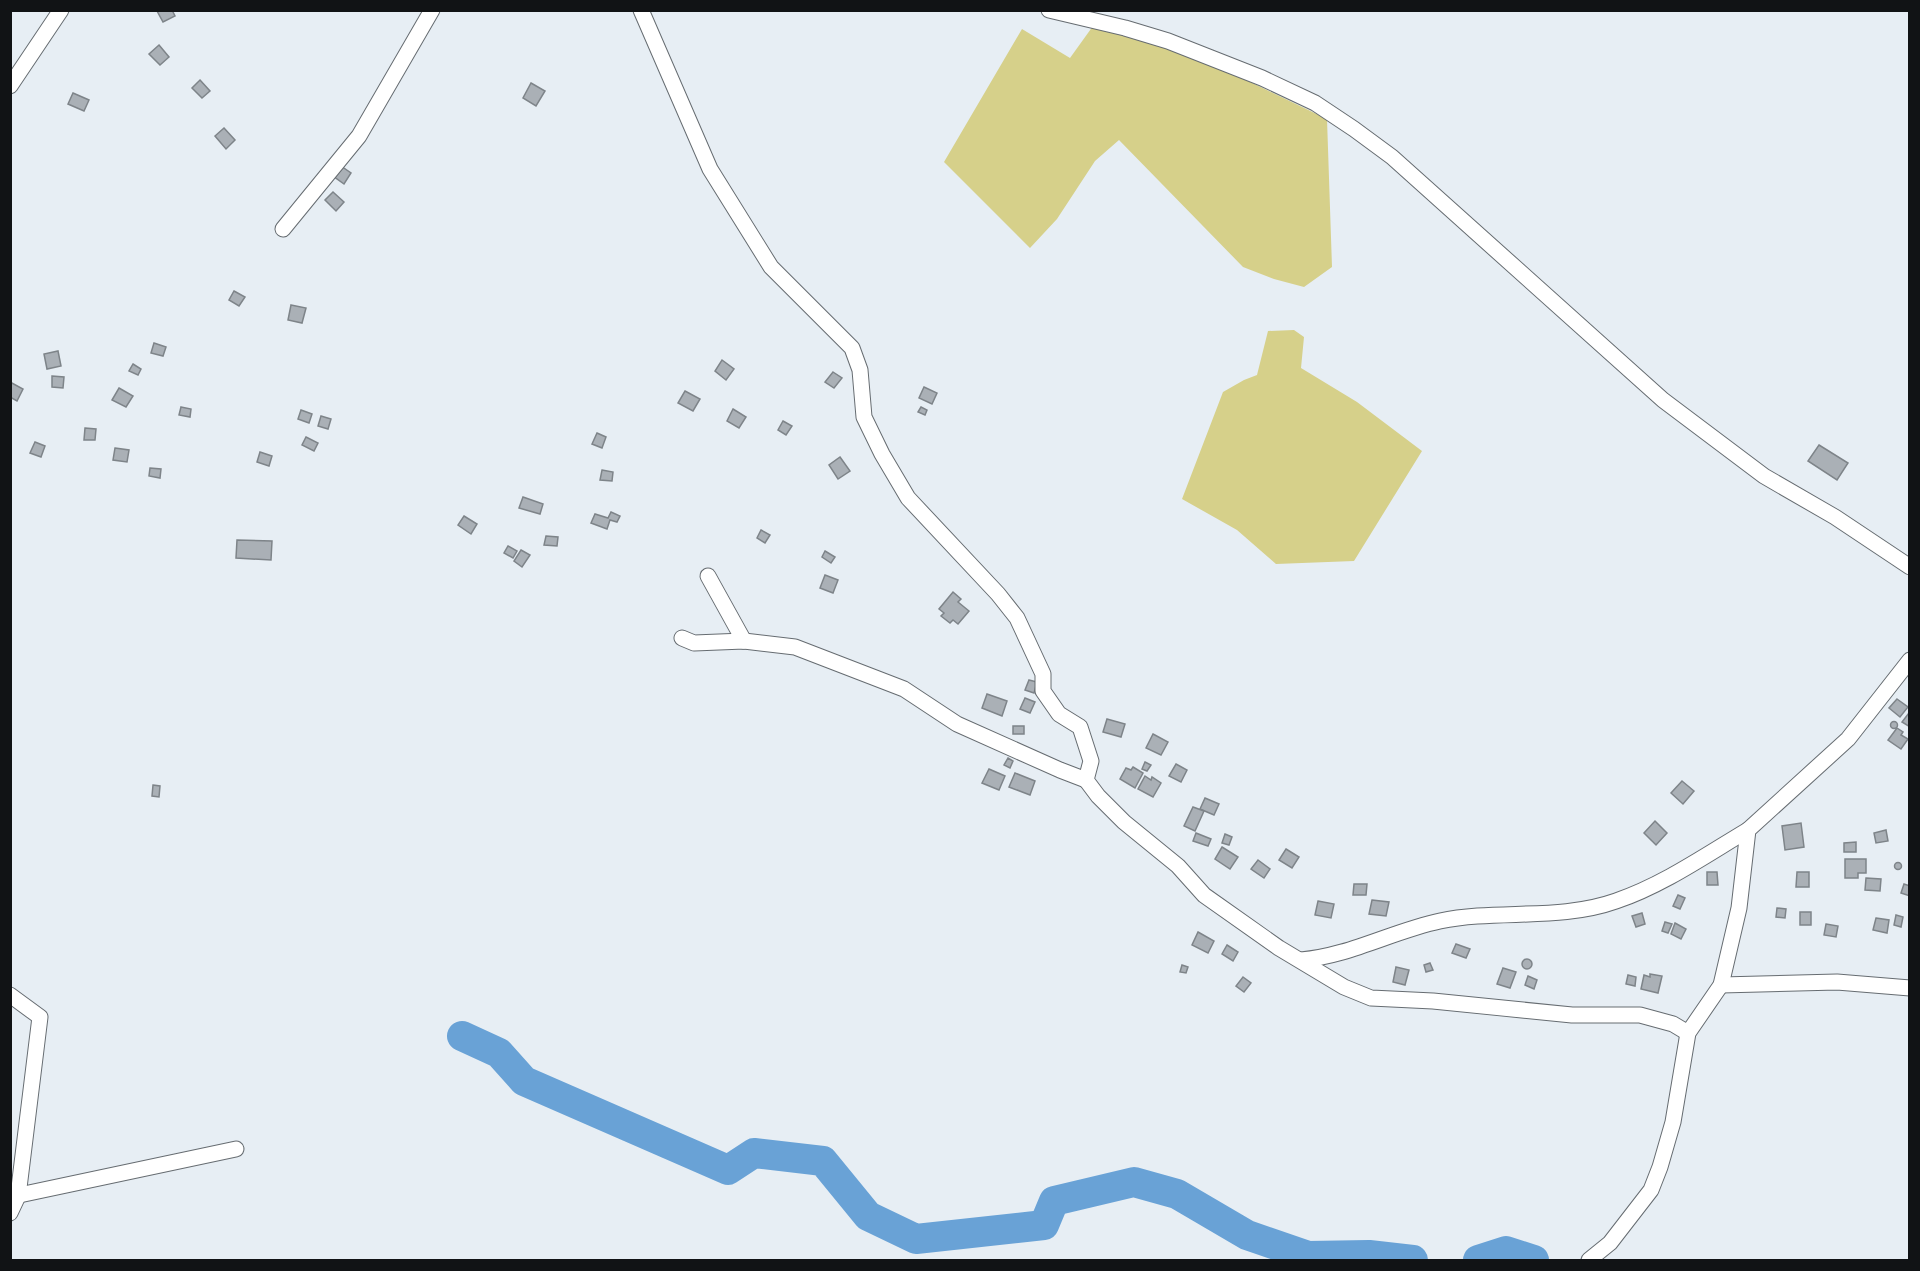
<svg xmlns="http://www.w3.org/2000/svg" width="1920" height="1271" font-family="Lora,serif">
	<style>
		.green { fill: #d6d08a }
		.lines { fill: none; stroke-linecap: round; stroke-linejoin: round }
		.river { stroke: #69a2d6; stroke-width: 30 }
		.building { fill: #aab0b6; stroke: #7e8489; stroke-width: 1.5 }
		.minor-casing { stroke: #666c71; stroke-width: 17 }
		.minor { stroke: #fff; stroke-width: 15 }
	</style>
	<rect width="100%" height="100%" fill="#e7eef4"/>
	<g class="green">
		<polygon points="1093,26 1209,62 1327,119 1332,267 1304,287 1274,279 1243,267 1119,140 1095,161 1057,219 1030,248 944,162 1022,29 1070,58"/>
		<polygon points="1294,330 1304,337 1301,368 1357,402 1422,451 1354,561 1276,564 1237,530 1182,499 1223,392 1244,380 1257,375 1268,331"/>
	</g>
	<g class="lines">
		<g class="river">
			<polyline points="462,1036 499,1053 524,1081 728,1170 754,1153 823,1161 868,1216 916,1239 1044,1225 1054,1201 1134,1182 1177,1194 1247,1235 1308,1256 1369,1255 1413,1260"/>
			<polyline points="1478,1260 1506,1251 1534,1260"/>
		</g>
	</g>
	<g class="building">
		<polygon points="172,10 175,16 163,22 157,11"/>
		<polygon points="159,45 169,57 160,65 149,54"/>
		<polygon points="200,80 210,91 202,98 192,88"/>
		<polygon points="531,83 545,91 536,106 523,98"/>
		<polygon points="73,93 89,100 84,111 68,104"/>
		<polygon points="224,128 235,140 226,149 215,136"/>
		<polygon points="341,166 351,173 344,184 333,176"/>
		<polygon points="333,192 344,202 336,211 325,200"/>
		<polygon points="234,291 245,297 239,306 229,300"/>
		<polygon points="291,305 306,308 302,323 288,320"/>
		<polygon points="154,343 166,347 163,356 151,353"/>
		<polygon points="58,351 61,366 47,369 44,354"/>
		<polygon points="722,360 734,369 726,380 715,371"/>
		<polygon points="133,364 141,369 138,375 129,371"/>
		<polygon points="833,372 842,378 834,388 825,382"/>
		<polygon points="52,376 64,377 63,388 52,387"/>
		<polygon points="10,382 23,389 17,401 10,397"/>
		<polygon points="924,387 937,393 932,404 919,398"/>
		<polygon points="119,388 133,396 126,407 112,400"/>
		<polygon points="685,391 700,399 693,411 678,403"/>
		<polygon points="181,407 191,409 190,417 179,415"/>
		<polygon points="921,407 927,410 925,415 918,412"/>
		<polygon points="733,409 746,417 739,428 727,421"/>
		<polygon points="301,410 312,414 309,423 298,419"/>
		<polygon points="321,416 331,419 328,429 318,426"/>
		<polygon points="783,421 792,426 786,435 778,430"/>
		<polygon points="85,428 96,429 95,440 84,440"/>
		<polygon points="597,433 606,437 602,448 592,444"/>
		<polygon points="306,437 318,443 314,451 302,445"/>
		<polygon points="35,442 45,446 41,457 30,453"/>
		<polygon points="1819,445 1848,463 1837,480 1808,461"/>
		<polygon points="115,448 129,450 127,462 113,460"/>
		<polygon points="260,452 272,456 269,466 257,462"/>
		<polygon points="840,457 850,471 838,479 829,465"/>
		<polygon points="150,468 161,469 160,478 149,476"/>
		<polygon points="602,470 613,472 612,481 600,480"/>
		<polygon points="523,497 543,504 540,514 519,508"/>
		<polygon points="611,512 620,516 617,522 610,520 607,529 591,523 595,514 608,518"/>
		<polygon points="464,516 477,524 471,534 458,525"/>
		<polygon points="761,530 770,535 765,543 757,538"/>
		<polygon points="546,536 558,537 557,546 544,545"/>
		<polygon points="237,540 272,541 271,560 236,558"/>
		<polygon points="508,546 517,551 513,558 504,553"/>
		<polygon points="521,550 530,555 522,567 514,561"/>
		<polygon points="825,551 835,557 831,563 822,557"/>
		<polygon points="825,575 838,580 833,593 820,588"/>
		<polygon points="953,592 961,599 958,602 969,611 958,624 953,620 950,623 941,616 944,613 939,609"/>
		<polygon points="1029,680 1037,682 1034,693 1025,690"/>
		<polygon points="987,694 1007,701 1002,716 982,708"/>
		<polygon points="1025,698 1035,702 1030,713 1020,709"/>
		<polygon points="1897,699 1908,707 1900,717 1889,708"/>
		<polygon points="1909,713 1910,714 1910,727 1902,722"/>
		<polygon points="1107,719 1125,724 1121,737 1103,732"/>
		<circle cx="1894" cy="725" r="3.5"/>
		<rect x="1013" y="726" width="11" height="8"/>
		<polygon points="1897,728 1903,732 1901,735 1908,739 1901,749 1888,740"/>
		<polygon points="1153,734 1168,742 1161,755 1146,748"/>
		<polygon points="1008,758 1013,761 1010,768 1004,765"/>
		<polygon points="1145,762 1151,765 1147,771 1142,769"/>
		<polygon points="1176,764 1187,770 1181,782 1169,776"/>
		<polygon points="1133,767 1143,773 1135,788 1120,779 1126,768 1131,770"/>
		<polygon points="989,769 1005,776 999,790 982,783"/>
		<polygon points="1015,773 1035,781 1030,795 1009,787"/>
		<polygon points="1145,776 1151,780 1152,777 1161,783 1153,797 1138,789"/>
		<polygon points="1682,781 1694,791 1683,804 1671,793"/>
		<polygon points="153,785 160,786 159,797 152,796"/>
		<polygon points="1205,798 1219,804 1214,815 1200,809"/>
		<polygon points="1193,807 1204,811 1195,831 1184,826"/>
		<polygon points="1655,821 1667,833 1656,845 1644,833"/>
		<polygon points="1801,823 1804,847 1785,850 1782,826"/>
		<polygon points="1886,830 1888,841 1876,843 1874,833"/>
		<polygon points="1196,833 1211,839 1208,846 1193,841"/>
		<polygon points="1225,834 1232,837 1229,845 1222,843"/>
		<polygon points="1856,842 1856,852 1844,852 1844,843"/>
		<polygon points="1222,847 1238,857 1230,869 1215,859"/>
		<polygon points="1286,849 1299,857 1292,868 1279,860"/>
		<polygon points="1845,859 1866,859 1866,873 1858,873 1858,878 1845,878"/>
		<polygon points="1258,860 1270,869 1264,878 1251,869"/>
		<circle cx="1898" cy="866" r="3.5"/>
		<polygon points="1707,872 1717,872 1718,885 1707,885"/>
		<polygon points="1797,872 1809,872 1809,887 1796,887"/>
		<polygon points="1866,878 1881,879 1880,891 1865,890"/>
		<polygon points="1354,884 1367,884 1366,895 1353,895"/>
		<polygon points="1904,884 1910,886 1910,896 1901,893"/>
		<polygon points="1678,895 1685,898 1680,909 1673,906"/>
		<polygon points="1372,900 1389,902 1386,916 1369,914"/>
		<polygon points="1318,901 1334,904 1331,918 1315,915"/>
		<polygon points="1777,908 1786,909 1785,918 1776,917"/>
		<rect x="1800" y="912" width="11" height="13"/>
		<polygon points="1642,913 1645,924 1636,927 1632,916"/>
		<polygon points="1896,915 1903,917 1901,927 1894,925"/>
		<polygon points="1876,918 1889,920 1887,933 1873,930"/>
		<polygon points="1665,922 1672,924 1668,933 1662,931"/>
		<polygon points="1675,923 1686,929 1681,939 1671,934"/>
		<polygon points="1826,924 1838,926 1836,937 1824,935"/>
		<polygon points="1198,932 1214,941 1208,953 1192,945"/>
		<polygon points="1456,944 1470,949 1466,958 1452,953"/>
		<polygon points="1227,945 1238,952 1233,961 1222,954"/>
		<circle cx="1527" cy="964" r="5"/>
		<polygon points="1430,963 1433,970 1426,972 1424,965"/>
		<polygon points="1182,965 1188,967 1186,973 1180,972"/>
		<polygon points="1396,967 1409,970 1405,985 1393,982"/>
		<polygon points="1503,968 1516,972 1510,988 1497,984"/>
		<polygon points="1650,974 1662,976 1658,993 1641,989 1644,975 1650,977"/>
		<polygon points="1628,975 1636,977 1635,986 1626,984"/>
		<polygon points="1528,976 1537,980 1534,989 1525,985"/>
		<polygon points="1243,977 1251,983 1244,992 1236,986"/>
	</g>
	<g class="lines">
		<g class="minor-casing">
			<g id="minor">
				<polyline points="641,10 710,169 771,267 852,348 860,370 864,417 882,454 908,498 998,594 1017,618 1043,674 1043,691 1059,714 1080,727 1091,761 1086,780 1098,796 1124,822 1178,866 1204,895 1279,948 1344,987 1371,998 1433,1001 1572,1015 1640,1015 1673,1024 1688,1033"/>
				<polyline points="1049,10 1125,28 1168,41 1262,78 1315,103 1354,129 1392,157 1663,400 1764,476 1835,517 1910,567"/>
				<polyline points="10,86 61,10"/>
				<polyline points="283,229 359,136 432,10"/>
				<polyline points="708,576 744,641"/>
				<polyline points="682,638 694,643 744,641 795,647 904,689 957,724 1060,770 1086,780"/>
				<path d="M1301 960C1349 956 1393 931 1440 921 1497 909 1560 921 1616 901 1663 885 1706 855 1748 830"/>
				<polyline points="1721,985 1837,982 1910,988"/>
				<polyline points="10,995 40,1017 18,1196 10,1213"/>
				<polyline points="10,1197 236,1149"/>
				<polyline points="1589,1260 1610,1243 1651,1190 1660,1167 1673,1122 1688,1033 1721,985 1739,908 1748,830 1848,739 1910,660"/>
			</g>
		</g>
		<use href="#minor" class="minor"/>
	</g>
	<rect width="1920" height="1271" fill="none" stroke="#111315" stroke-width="24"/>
</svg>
